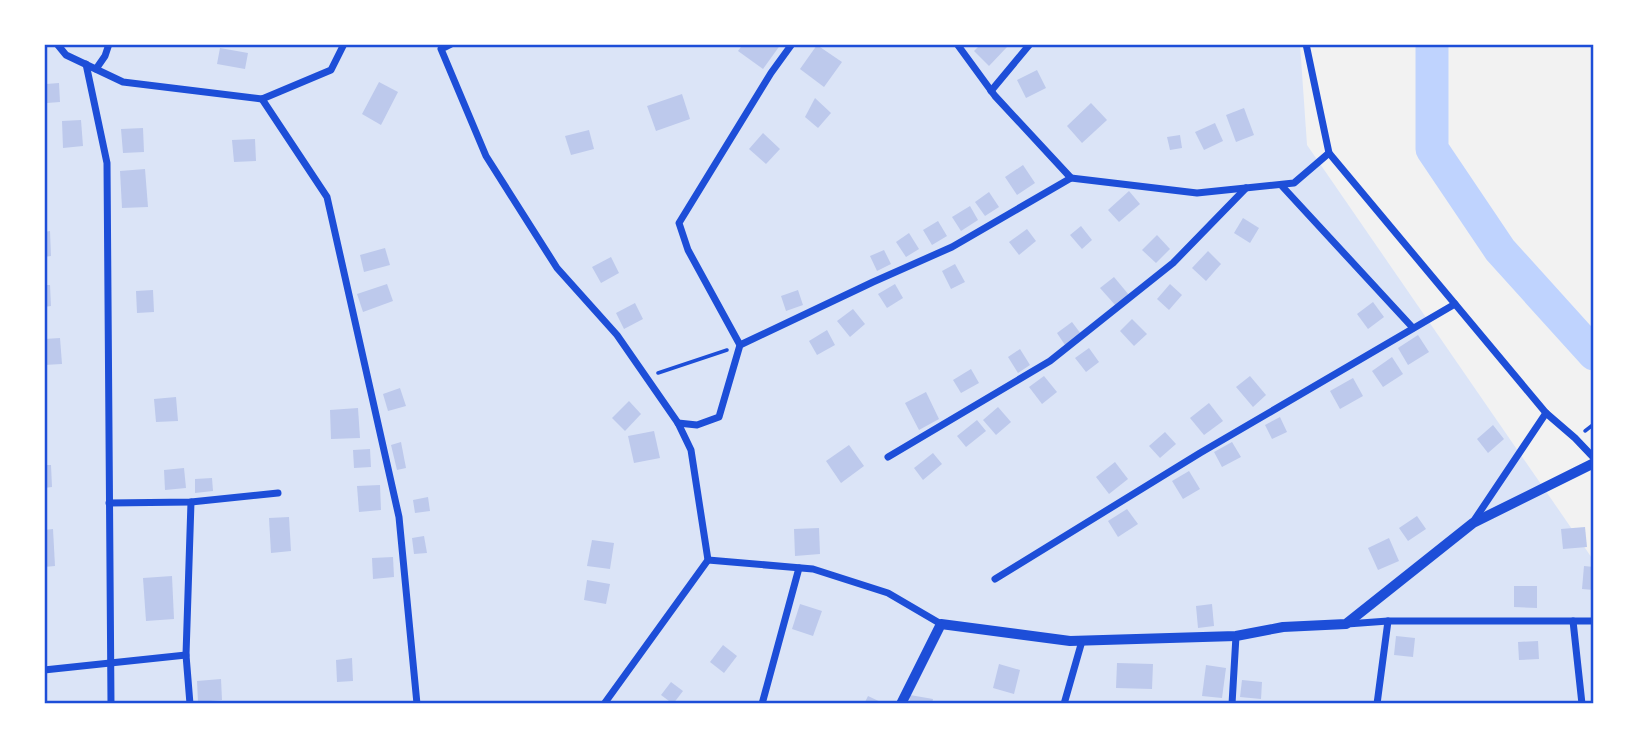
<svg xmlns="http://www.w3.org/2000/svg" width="1638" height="748" font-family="'Golos Text',sans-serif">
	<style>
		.green { fill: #dbe4f7 }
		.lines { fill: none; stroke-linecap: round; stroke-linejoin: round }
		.river { stroke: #bfd3fe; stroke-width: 33 }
		.building { fill: #bdc9ec }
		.path { stroke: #1d4ed8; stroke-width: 3.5 }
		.minor { stroke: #1d4ed8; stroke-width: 7 }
		.tertiary { stroke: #1d4ed8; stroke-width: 10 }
		.neatline { fill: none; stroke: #1d4ed8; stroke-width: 2.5 }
	</style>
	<rect width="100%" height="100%" fill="#f2f2f2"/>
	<polygon class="green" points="44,44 1300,44 1307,145 1594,561 1594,704 44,704"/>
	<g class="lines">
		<polyline class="river" points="1432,44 1432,149 1500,250 1594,354"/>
	</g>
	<g class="building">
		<polygon points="743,44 781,44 763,69 738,51"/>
		<polygon points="981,44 1003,44 1007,47 989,66 974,51"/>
		<polygon points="817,45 842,62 824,87 800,69"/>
		<polygon points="220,48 248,53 245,69 217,64"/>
		<polygon points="1037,70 1046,88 1026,98 1017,80"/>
		<polygon points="379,82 398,92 381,125 362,114"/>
		<polygon points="59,83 60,102 47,103 46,84"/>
		<polygon points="682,94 690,119 656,131 647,106"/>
		<polygon points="815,98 831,113 818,128 805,117"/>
		<polygon points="1091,103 1107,120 1082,143 1067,126"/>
		<polygon points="1244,108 1254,135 1236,142 1226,115"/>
		<polygon points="81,120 83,146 63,148 62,121"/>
		<polygon points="1215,123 1223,141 1204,150 1195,132"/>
		<polygon points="143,128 144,152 123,153 121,129"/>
		<polygon points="589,130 594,149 571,155 565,136"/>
		<polygon points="763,133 780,149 766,164 749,149"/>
		<polygon points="1180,135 1182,148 1170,150 1167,137"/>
		<polygon points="255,139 256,161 234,162 232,140"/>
		<polygon points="1023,165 1035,183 1017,195 1005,177"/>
		<polygon points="145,169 148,207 122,208 120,171"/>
		<polygon points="1129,191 1140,204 1119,222 1108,210"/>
		<polygon points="989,192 999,207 985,216 975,202"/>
		<polygon points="970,206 978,220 961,231 952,217"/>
		<polygon points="1243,218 1259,228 1250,243 1234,233"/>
		<polygon points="938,221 947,236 932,245 923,230"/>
		<polygon points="1081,226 1092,240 1082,249 1070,235"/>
		<polygon points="1027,229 1036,241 1019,255 1009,242"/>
		<polygon points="50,231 51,256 44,257 44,232"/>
		<polygon points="909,233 919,249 906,257 896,242"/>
		<polygon points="1157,235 1170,249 1156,263 1142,250"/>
		<polygon points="385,248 390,265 364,272 360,255"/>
		<polygon points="884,250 891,264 877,271 870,256"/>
		<polygon points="1208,251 1221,264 1206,281 1192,268"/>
		<polygon points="611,257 619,273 601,283 592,267"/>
		<polygon points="955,264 965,282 951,289 942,271"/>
		<polygon points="1114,277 1129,295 1116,306 1100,288"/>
		<polygon points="387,284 393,301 363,312 357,294"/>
		<polygon points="895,284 903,298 887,308 878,294"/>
		<polygon points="1170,284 1182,295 1169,310 1157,299"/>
		<polygon points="44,285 50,285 51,306 44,307"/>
		<polygon points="153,290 154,312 137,313 136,291"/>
		<polygon points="798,290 803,305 786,311 781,296"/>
		<polygon points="1373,302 1384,317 1368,329 1357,314"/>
		<polygon points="635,303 643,319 624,329 616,313"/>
		<polygon points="853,309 865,324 850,337 837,321"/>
		<polygon points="1132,319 1147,334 1134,346 1120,331"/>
		<polygon points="1072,322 1081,334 1065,345 1057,333"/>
		<polygon points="827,330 835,345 817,355 809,341"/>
		<polygon points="1418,335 1429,352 1408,365 1398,348"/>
		<polygon points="60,338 62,364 44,365 44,339"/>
		<polygon points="1089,348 1099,362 1086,372 1075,358"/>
		<polygon points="1020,349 1030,365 1018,373 1008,357"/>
		<polygon points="1392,357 1403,374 1383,387 1372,371"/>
		<polygon points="971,369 979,383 961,393 953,380"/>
		<polygon points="1044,376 1057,392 1042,404 1029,387"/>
		<polygon points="1250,376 1266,395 1253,407 1236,387"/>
		<polygon points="1353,378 1363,396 1340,409 1330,391"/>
		<polygon points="400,388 406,406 388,411 383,394"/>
		<polygon points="926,392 939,419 919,430 905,403"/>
		<polygon points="176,397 178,421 156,422 154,399"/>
		<polygon points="629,401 641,414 625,431 612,418"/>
		<polygon points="1209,403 1223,421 1204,435 1190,418"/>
		<polygon points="998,407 1011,422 996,435 983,420"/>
		<polygon points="358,408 360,438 331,439 330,410"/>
		<polygon points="1280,417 1287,432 1272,439 1265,425"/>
		<polygon points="977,420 986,431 966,447 957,436"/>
		<polygon points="1493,425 1504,439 1488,453 1477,439"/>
		<polygon points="654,431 660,458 634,463 628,436"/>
		<polygon points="1165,432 1176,444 1160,458 1149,446"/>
		<polygon points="401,442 406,468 397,470 391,445"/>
		<polygon points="1232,442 1241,457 1222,467 1214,452"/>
		<polygon points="849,445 864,466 841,483 826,461"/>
		<polygon points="370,449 371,467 354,468 353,450"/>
		<polygon points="933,453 942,464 923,480 914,468"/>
		<polygon points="1115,462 1128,479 1109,494 1096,477"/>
		<polygon points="44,465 51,465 52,487 44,488"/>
		<polygon points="184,468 186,488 165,490 164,470"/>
		<polygon points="1189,471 1200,489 1183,499 1172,481"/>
		<polygon points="212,478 213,491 195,493 195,479"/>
		<polygon points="380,485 381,510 359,512 357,486"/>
		<polygon points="428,497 430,511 415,513 413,500"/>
		<polygon points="1127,509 1138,524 1118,537 1108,521"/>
		<polygon points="1417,516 1426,529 1408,541 1399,528"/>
		<polygon points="289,517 291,551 271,553 269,518"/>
		<polygon points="1585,527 1587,547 1563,549 1561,529"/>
		<polygon points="819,528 820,554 795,556 794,529"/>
		<polygon points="53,529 55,566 44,567 44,530"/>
		<polygon points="424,536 427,553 414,554 412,538"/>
		<polygon points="1389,538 1399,561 1378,570 1368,548"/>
		<polygon points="592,540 614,543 610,569 587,566"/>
		<polygon points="393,557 394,577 373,579 372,558"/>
		<polygon points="1584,566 1594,567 1594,590 1582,589"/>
		<polygon points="172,576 174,619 146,621 143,578"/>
		<polygon points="587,580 610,584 606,604 584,600"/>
		<polygon points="1514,586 1537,586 1537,608 1514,607"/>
		<polygon points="800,604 822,611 813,636 792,629"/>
		<polygon points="1212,604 1214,626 1198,628 1196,606"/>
		<polygon points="1396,636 1415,638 1413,657 1394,655"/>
		<polygon points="1538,641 1539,659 1519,660 1518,642"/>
		<polygon points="723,645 737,656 724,673 710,662"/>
		<polygon points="352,658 353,681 337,682 336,660"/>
		<polygon points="1117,663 1153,664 1152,689 1116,688"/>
		<polygon points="999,664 1020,670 1014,694 993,688"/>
		<polygon points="1206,665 1226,668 1222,698 1202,696"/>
		<polygon points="221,679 222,700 198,702 197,681"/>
		<polygon points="1242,680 1262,682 1261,699 1240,697"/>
		<polygon points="671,682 683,691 673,704 661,695"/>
		<polygon points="910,695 933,699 932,704 909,704"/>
		<polygon points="868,696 885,704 864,704"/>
	</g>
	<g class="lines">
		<g class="path">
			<polyline points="658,373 727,350"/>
			<polyline points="1585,431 1594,424"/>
		</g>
		<g class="minor">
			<polyline points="57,44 66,55 123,82 262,99 331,70 344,44"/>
			<polyline points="451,44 441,49 486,156 557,268 617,335 678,423 691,450 708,560 604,704"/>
			<polyline points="957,44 995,96 1071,178"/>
			<polyline points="1306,44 1329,153 1546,413 1575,438 1594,458"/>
			<polyline points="86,64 107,163 111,704"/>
			<polyline points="96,69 105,56 109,44"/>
			<polyline points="991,91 1030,44"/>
			<polyline points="262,99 327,197 399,517 417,704"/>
			<polyline points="1281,185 1413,328"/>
			<polyline points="740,345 688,250 679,223 771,73 792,44"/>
			<polyline points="678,423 697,425 719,417 740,345 873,282 952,247 1071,178 1197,193 1294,183 1329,153"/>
			<polyline points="888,457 1050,361 1173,263 1246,188"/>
			<polyline points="109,503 191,502 278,493"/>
			<polyline points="1473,522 1546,413"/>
			<polyline points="708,560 813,569 888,593 941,624"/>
			<polyline points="995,579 1200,453 1455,304"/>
			<polyline points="1573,621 1582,704"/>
			<polyline points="1347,624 1388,621 1594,621"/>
			<polyline points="44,670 186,655"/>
			<polyline points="190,704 186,655 191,502"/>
			<polyline points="762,704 799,568"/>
			<polyline points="1064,704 1082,641"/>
			<polyline points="1232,704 1236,636"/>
			<polyline points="1377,704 1388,621"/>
		</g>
		<polyline class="tertiary" points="901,704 941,624 1070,641 1236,636 1283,627 1346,624 1473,523 1594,463"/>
	</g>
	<rect width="1638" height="748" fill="none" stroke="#ffffff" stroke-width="91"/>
	<rect x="46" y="46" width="1546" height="656" class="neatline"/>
</svg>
